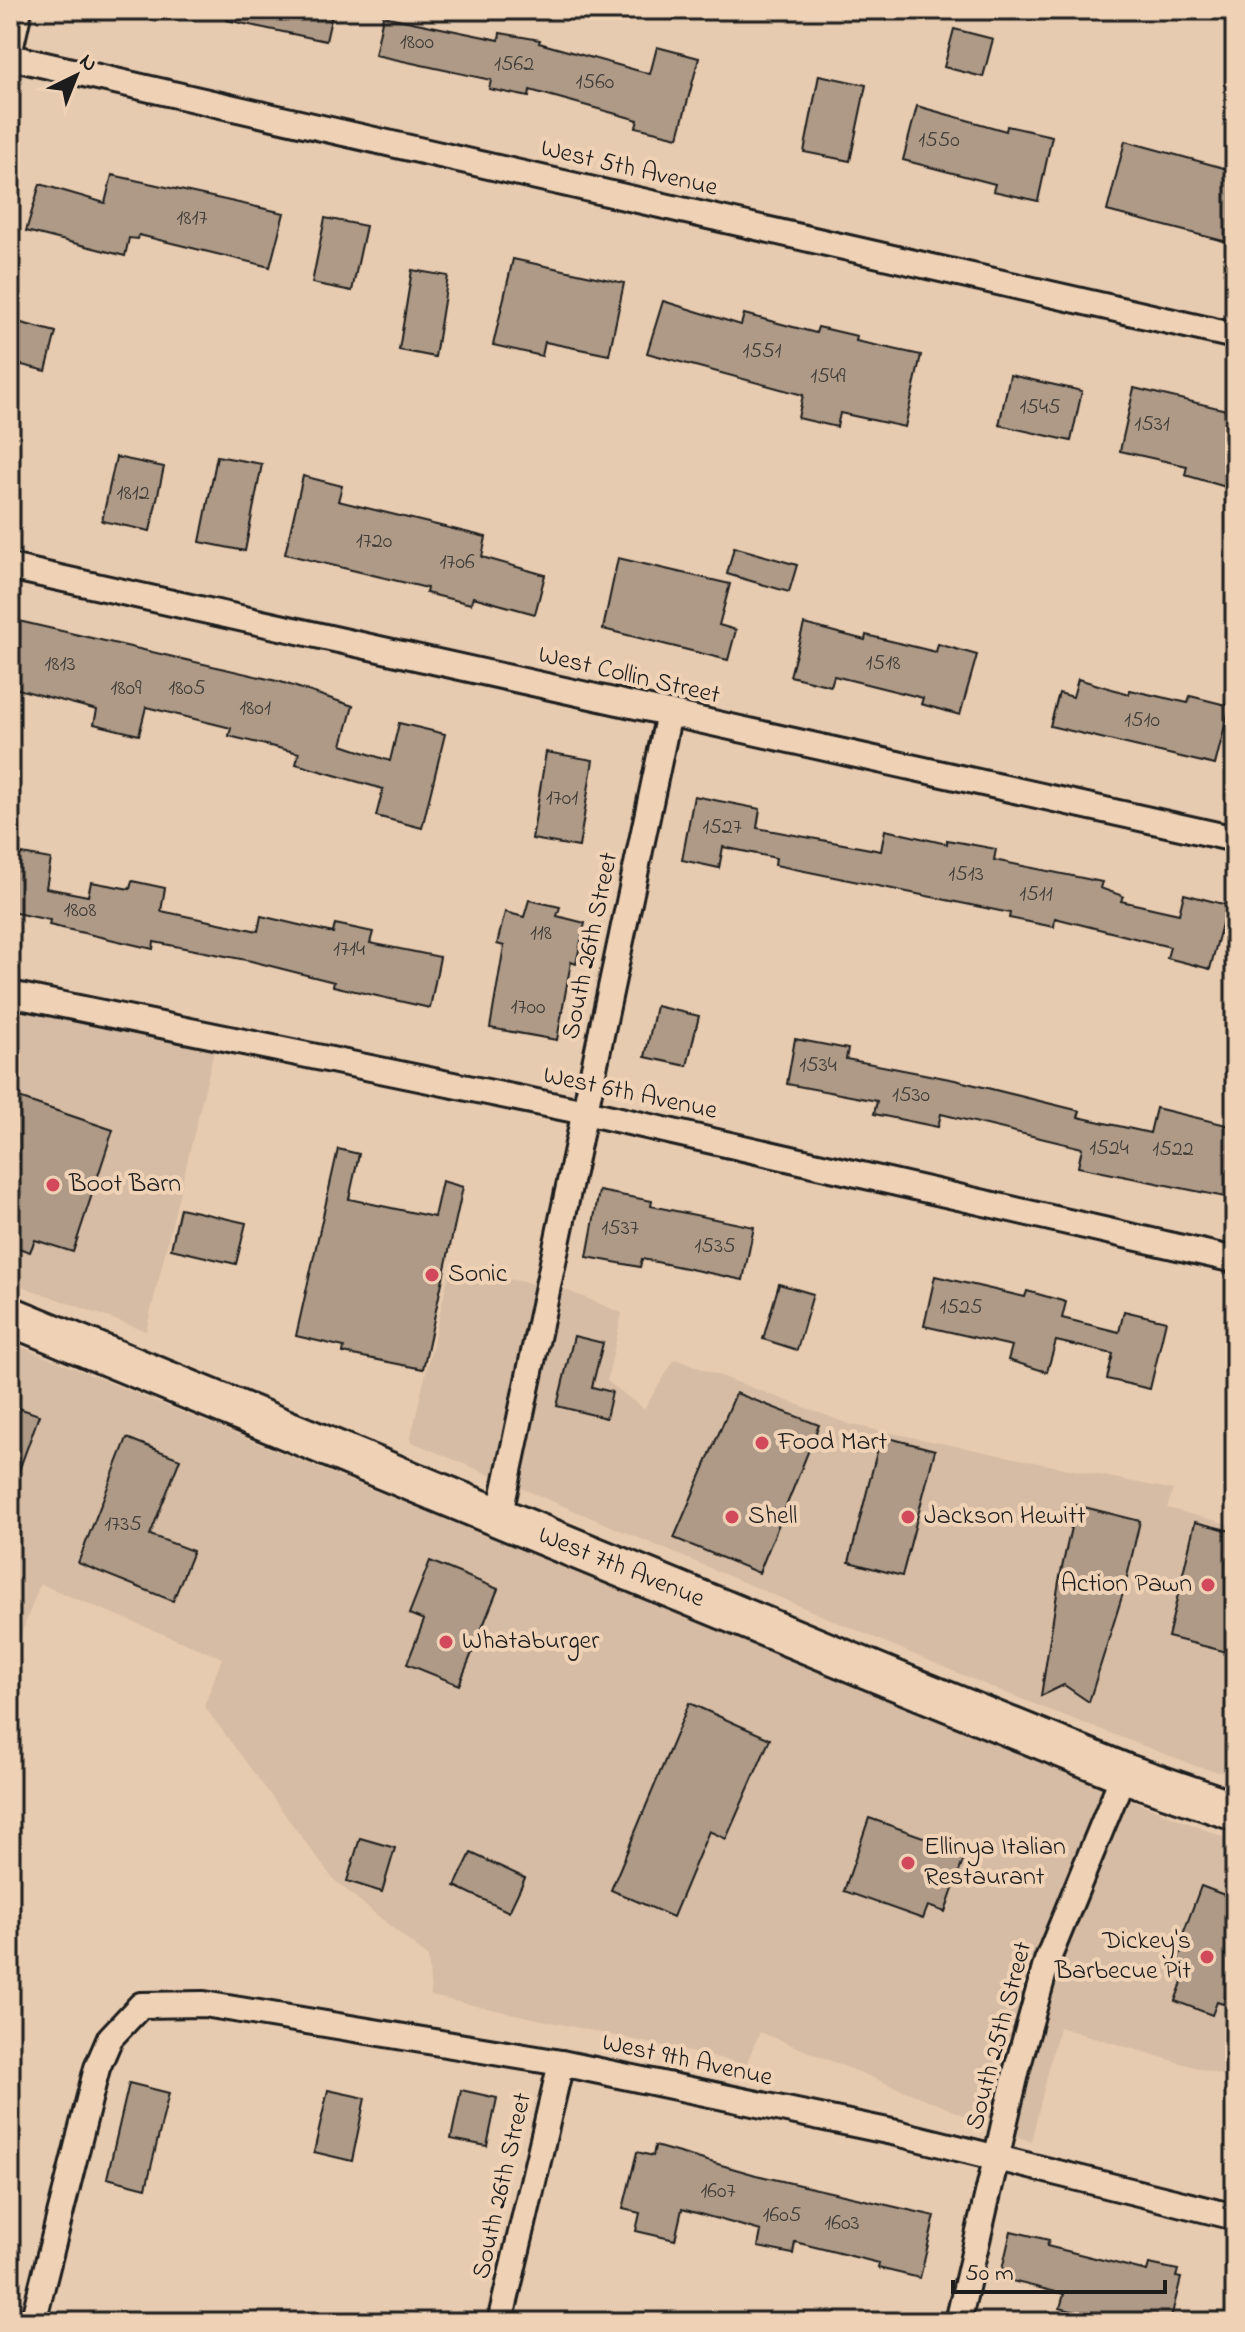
<svg xmlns="http://www.w3.org/2000/svg" width="1245" height="2332" font-family="'Indie Flower',sans-serif">
	<style>
		.built { fill: #d6bca4 }
		.building { fill: #ae9a87; stroke: #1c1c1c; stroke-width: 2 }
		.lines { fill: none; stroke-linecap: round; stroke-linejoin: round }
		.street-casing { stroke: #1c1c1c; stroke-width: 30 }
		.primary-casing { stroke: #1c1c1c; stroke-width: 44 }
		.street { stroke: #efd2b6; stroke-width: 24 }
		.primary { stroke: #efd2b6; stroke-width: 38 }
		.poi-dot { fill: #d1495b; stroke: #efd2b6; stroke-width: 3 }
		.labels { text-anchor: middle; dominant-baseline: central; stroke-width: 8; stroke-linejoin: round; paint-order: stroke }
		.number-label { font-size: 22px; fill: #403c37 }
		.street-label { font-size: 26px; fill: #1c1c1c; stroke: #efd2b6 }
		.poi-label { font-size: 26px; fill: #1c1c1c; stroke: #efd2b6; text-anchor: start }
	</style>
	<rect width="100%" height="100%" fill="#e7cbb0"/>
	<filter id="ink" filterUnits="userSpaceOnUse"><feTurbulence type="fractalNoise" baseFrequency=".0125" numOctaves="2"/><feDisplacementMap in="SourceGraphic" scale="16" xChannelSelector="R" yChannelSelector="G"/><feConvolveMatrix kernelMatrix="1 2 1 2 8 2 1 2 1" color-interpolation-filters="sRGB"/></filter>
	<g filter="url(#ink)">
		<g class="built">
			<polygon points="10,1004 215,1047 146,1331 10,1282"/>
			<polygon points="450,1269 564,1289 622,1313 607,1381 644,1409 675,1359 852,1425 1173,1490 1167,1508 1235,1526 1235,1775 1201,1768 993,1688 410,1441"/>
			<polygon points="10,1342 1235,1842 1235,2079 1059,2027 1031,2142 760,2032 746,2064 431,1996 428,1957 333,1879 204,1706 222,1658 40,1584 10,1664"/>
		</g>
		<g class="building">
			<polygon points="228,10 333,10 326,41 226,20"/>
			<polygon points="383,16 499,40 500,33 540,40 539,43 650,74 657,47 699,58 678,137 636,127 638,120 530,90 529,97 489,89 491,80 375,55"/>
			<polygon points="954,29 993,39 983,77 944,67"/>
			<polygon points="819,75 866,85 850,161 804,152"/>
			<polygon points="917,106 1006,131 1007,126 1052,136 1038,201 993,191 995,184 903,160"/>
			<polygon points="1125,141 1235,171 1235,244 1107,211"/>
			<polygon points="112,175 284,213 270,267 139,235 138,239 129,238 125,256 26,231 40,184 105,203"/>
			<polygon points="325,218 366,226 352,291 312,283"/>
			<polygon points="513,259 624,283 609,355 545,342 542,356 493,345"/>
			<polygon points="412,270 448,276 435,357 399,350"/>
			<polygon points="663,301 741,325 744,314 816,333 818,327 857,336 856,341 921,355 905,427 840,413 837,427 798,418 803,395 647,353"/>
			<polygon points="10,320 56,332 46,371 10,362"/>
			<polygon points="1010,375 1082,391 1071,441 999,425"/>
			<polygon points="1134,388 1235,412 1235,457 1226,487 1185,475 1187,466 1120,451"/>
			<polygon points="217,456 262,464 245,551 200,542"/>
			<polygon points="116,457 164,467 150,531 102,521"/>
			<polygon points="303,476 342,486 338,501 486,537 482,557 545,575 535,614 473,597 471,604 426,593 427,588 285,554"/>
			<polygon points="734,547 797,565 789,592 727,574"/>
			<polygon points="618,558 730,584 719,625 736,630 728,660 603,629"/>
			<polygon points="10,619 281,682 353,706 342,745 390,761 399,723 445,734 422,828 376,816 383,789 296,764 299,753 229,736 231,728 146,707 139,735 94,724 97,710 10,687"/>
			<polygon points="804,624 865,640 866,635 936,652 938,644 977,655 960,715 921,704 923,698 834,676 831,686 790,676"/>
			<polygon points="1078,679 1129,694 1130,690 1188,703 1190,696 1230,706 1215,765 1050,726 1059,693 1073,697"/>
			<polygon points="546,752 593,760 579,847 532,839"/>
			<polygon points="694,796 760,809 757,828 881,851 885,830 947,844 947,840 996,849 994,860 1102,882 1100,888 1123,896 1121,901 1179,914 1184,894 1227,905 1210,969 1167,958 1170,947 1055,918 1054,927 1009,918 1010,913 775,865 776,858 723,847 719,868 682,860"/>
			<polygon points="10,852 51,859 46,888 88,896 91,882 130,889 132,881 165,888 161,911 258,931 261,916 333,933 335,924 373,932 370,943 440,957 430,1008 333,986 334,982 251,961 154,942 153,949 49,925 50,920 10,912"/>
			<polygon points="529,900 560,907 557,916 585,923 576,964 571,962 557,1040 490,1028 504,946 497,944 505,912 524,917"/>
			<polygon points="656,1006 699,1016 687,1066 645,1057"/>
			<polygon points="795,1039 848,1049 846,1059 955,1080 1080,1111 1078,1117 1150,1133 1156,1108 1235,1127 1235,1199 1078,1167 1082,1148 941,1114 938,1127 874,1114 877,1101 787,1084"/>
			<polygon points="10,1095 113,1130 73,1252 35,1240 30,1252 10,1245"/>
			<polygon points="338,1149 359,1154 349,1199 434,1217 442,1181 463,1187 423,1369 343,1353 344,1347 296,1336"/>
			<polygon points="599,1191 652,1201 651,1206 754,1227 743,1280 642,1259 640,1267 587,1257"/>
			<polygon points="180,1208 246,1223 236,1264 171,1249"/>
			<polygon points="935,1276 1025,1297 1027,1291 1066,1302 1062,1318 1119,1332 1124,1311 1166,1321 1150,1389 1107,1379 1113,1354 1056,1341 1047,1372 1008,1360 1012,1346 924,1326"/>
			<polygon points="779,1284 813,1294 797,1350 763,1339"/>
			<polygon points="574,1336 603,1343 592,1387 612,1392 606,1418 557,1406"/>
			<polygon points="736,1393 819,1425 759,1573 674,1538"/>
			<polygon points="10,1405 39,1415 13,1487 10,1487"/>
			<polygon points="881,1436 935,1450 902,1576 849,1562"/>
			<polygon points="127,1438 180,1459 150,1535 193,1551 173,1601 78,1563"/>
			<polygon points="1076,1505 1140,1521 1124,1590 1089,1702 1064,1685 1041,1696 1059,1581"/>
			<polygon points="1195,1522 1235,1532 1235,1654 1168,1637"/>
			<polygon points="430,1561 498,1589 459,1685 407,1664 424,1620 409,1614"/>
			<polygon points="689,1703 770,1739 726,1839 709,1831 673,1917 611,1890"/>
			<polygon points="869,1818 966,1852 945,1912 928,1906 923,1919 844,1891"/>
			<polygon points="360,1838 395,1848 382,1892 347,1881"/>
			<polygon points="471,1853 525,1878 509,1912 455,1886"/>
			<polygon points="1201,1886 1235,1899 1235,1984 1231,1983 1223,2004 1217,2002 1212,2015 1175,2001 1186,1972 1175,1968 1183,1946 1179,1945"/>
			<polygon points="129,2083 169,2093 146,2188 107,2178"/>
			<polygon points="328,2090 365,2098 352,2161 314,2152"/>
			<polygon points="461,2090 497,2098 487,2146 451,2139"/>
			<polygon points="655,2146 756,2175 935,2216 920,2278 878,2268 879,2263 795,2242 793,2254 758,2247 761,2231 682,2209 675,2240 636,2231 640,2213 623,2209 637,2152 653,2156"/>
			<polygon points="1011,2231 1049,2240 1047,2246 1147,2271 1149,2264 1178,2270 1176,2277 1181,2278 1170,2322 1113,2322 1060,2308 1064,2294 1000,2278"/>
		</g>
		<g class="lines">
			<g class="street-casing">
				<g id="street">
					<polyline points="10,50 19,10"/>
					<polyline points="10,57 1235,336"/>
					<polyline points="10,567 1235,839"/>
					<polyline points="10,994 585,1112 1235,1260"/>
					<polyline points="499,1518 669,713"/>
					<polyline points="33,2322 97,2068 110,2038 141,2005 204,2004 561,2063 897,2133 1235,2217"/>
					<polyline points="500,2322 561,2063"/>
					<polyline points="958,2322 1017,2069 1047,1961 1124,1773"/>
				</g>
			</g>
			<g class="primary-casing">
				<polyline id="primary" points="10,1316 892,1679 1124,1773 1235,1811"/>
			</g>
			<use href="#street" class="street"/>
			<use href="#primary" class="primary"/>
		</g>
	</g>
	<g class="poi-dot">
		<circle cx="53" cy="1185" r="8"/>
		<circle cx="432" cy="1275" r="8"/>
		<circle cx="762" cy="1443" r="8"/>
		<circle cx="732" cy="1517" r="8"/>
		<circle cx="908" cy="1517" r="8"/>
		<circle cx="1208" cy="1585" r="8"/>
		<circle cx="446" cy="1642" r="8"/>
		<circle cx="908" cy="1863" r="8"/>
		<circle cx="1207" cy="1957" r="8"/>
	</g>
	<g class="labels">
		<g class="number-label">
			<text x="417" y="43">1800</text>
			<text x="514" y="65">1562</text>
			<text x="595" y="83">1560</text>
			<text x="939" y="141">1550</text>
			<text x="192" y="219">1817</text>
			<text x="762" y="352">1551</text>
			<text x="828" y="377">1549</text>
			<text x="1040" y="408">1545</text>
			<text x="1152" y="425">1531</text>
			<text x="133" y="494">1812</text>
			<text x="374" y="542">1720</text>
			<text x="457" y="563">1706</text>
			<text x="883" y="664">1518</text>
			<text x="60" y="665">1813</text>
			<text x="126" y="689">1809</text>
			<text x="187" y="689">1805</text>
			<text x="255" y="709">1801</text>
			<text x="1142" y="721">1510</text>
			<text x="562" y="799">1701</text>
			<text x="722" y="828">1527</text>
			<text x="966" y="875">1513</text>
			<text x="1036" y="895">1511</text>
			<text x="80" y="911">1808</text>
			<text x="541" y="934">118</text>
			<text x="349" y="950">1714</text>
			<text x="528" y="1008">1700</text>
			<text x="818" y="1066">1534</text>
			<text x="911" y="1096">1530</text>
			<text x="1109" y="1149">1524</text>
			<text x="1173" y="1150">1522</text>
			<text x="620" y="1229">1537</text>
			<text x="715" y="1247">1535</text>
			<text x="961" y="1308">1525</text>
			<text x="123" y="1525">1735</text>
			<text x="718" y="2192">1607</text>
			<text x="782" y="2216">1605</text>
			<text x="842" y="2224">1603</text>
		</g>
		<g class="street-label">
			<text transform="translate(629 169) rotate(13)">West 5th Avenue</text>
			<text transform="translate(629 676) rotate(13)">West Collin Street</text>
			<text transform="translate(591 946) rotate(-78)">South 26th Street</text>
			<text transform="translate(630 1094) rotate(12)">West 6th Avenue</text>
			<text transform="translate(621 1568) rotate(22)">West 7th Avenue</text>
			<text transform="translate(1000 2036) rotate(-75)">South 25th Street</text>
			<text transform="translate(687 2061) rotate(12)">West 9th Avenue</text>
			<text transform="translate(503 2186) rotate(-77)">South 26th Street</text>
		</g>
		<g class="poi-label">
			<text x="69" y="1185">Boot Barn</text>
			<text x="448" y="1275">Sonic</text>
			<text x="778" y="1443">Food Mart</text>
			<text x="748" y="1517">Shell</text>
			<text x="924" y="1517">Jackson Hewitt</text>
			<text x="1192" y="1585" text-anchor="end">Action Pawn</text>
			<text x="462" y="1642">Whataburger</text>
			<text x="924" y="1848">Ellinya Italian<tspan x="924" dy="30">Restaurant</tspan></text>
			<text x="1191" y="1942" text-anchor="end">Dickey's<tspan x="1191" dy="30">Barbecue Pit</tspan></text>
		</g>
	</g>
	<rect width="1245" height="2332" fill="none" stroke="#efd2b6" stroke-width="40"/>
	<rect x="20" y="20" width="1205" height="2292" fill="none" stroke="#1c1c1c" stroke-width="3" filter="url(#ink)"/>
	<g transform="translate(76 76) rotate(43)" stroke="#efd2b6" stroke-width="6" paint-order="stroke">
	<path d="M0-6L14 30L0 20L-14 30Z" fill="#1c1c1c"/>
	<text y="-12" font-size="22" font-weight="bold" text-anchor="middle" fill="#1c1c1c">N</text>
	</g>
	<path d="M953 2280v12h212v-12" fill="none" stroke="#1c1c1c" stroke-width="4"/>
	<text x="965" y="2280" font-size="24" fill="#1c1c1c" stroke="#efd2b6" stroke-width="6" paint-order="stroke">50 m</text>
</svg>
